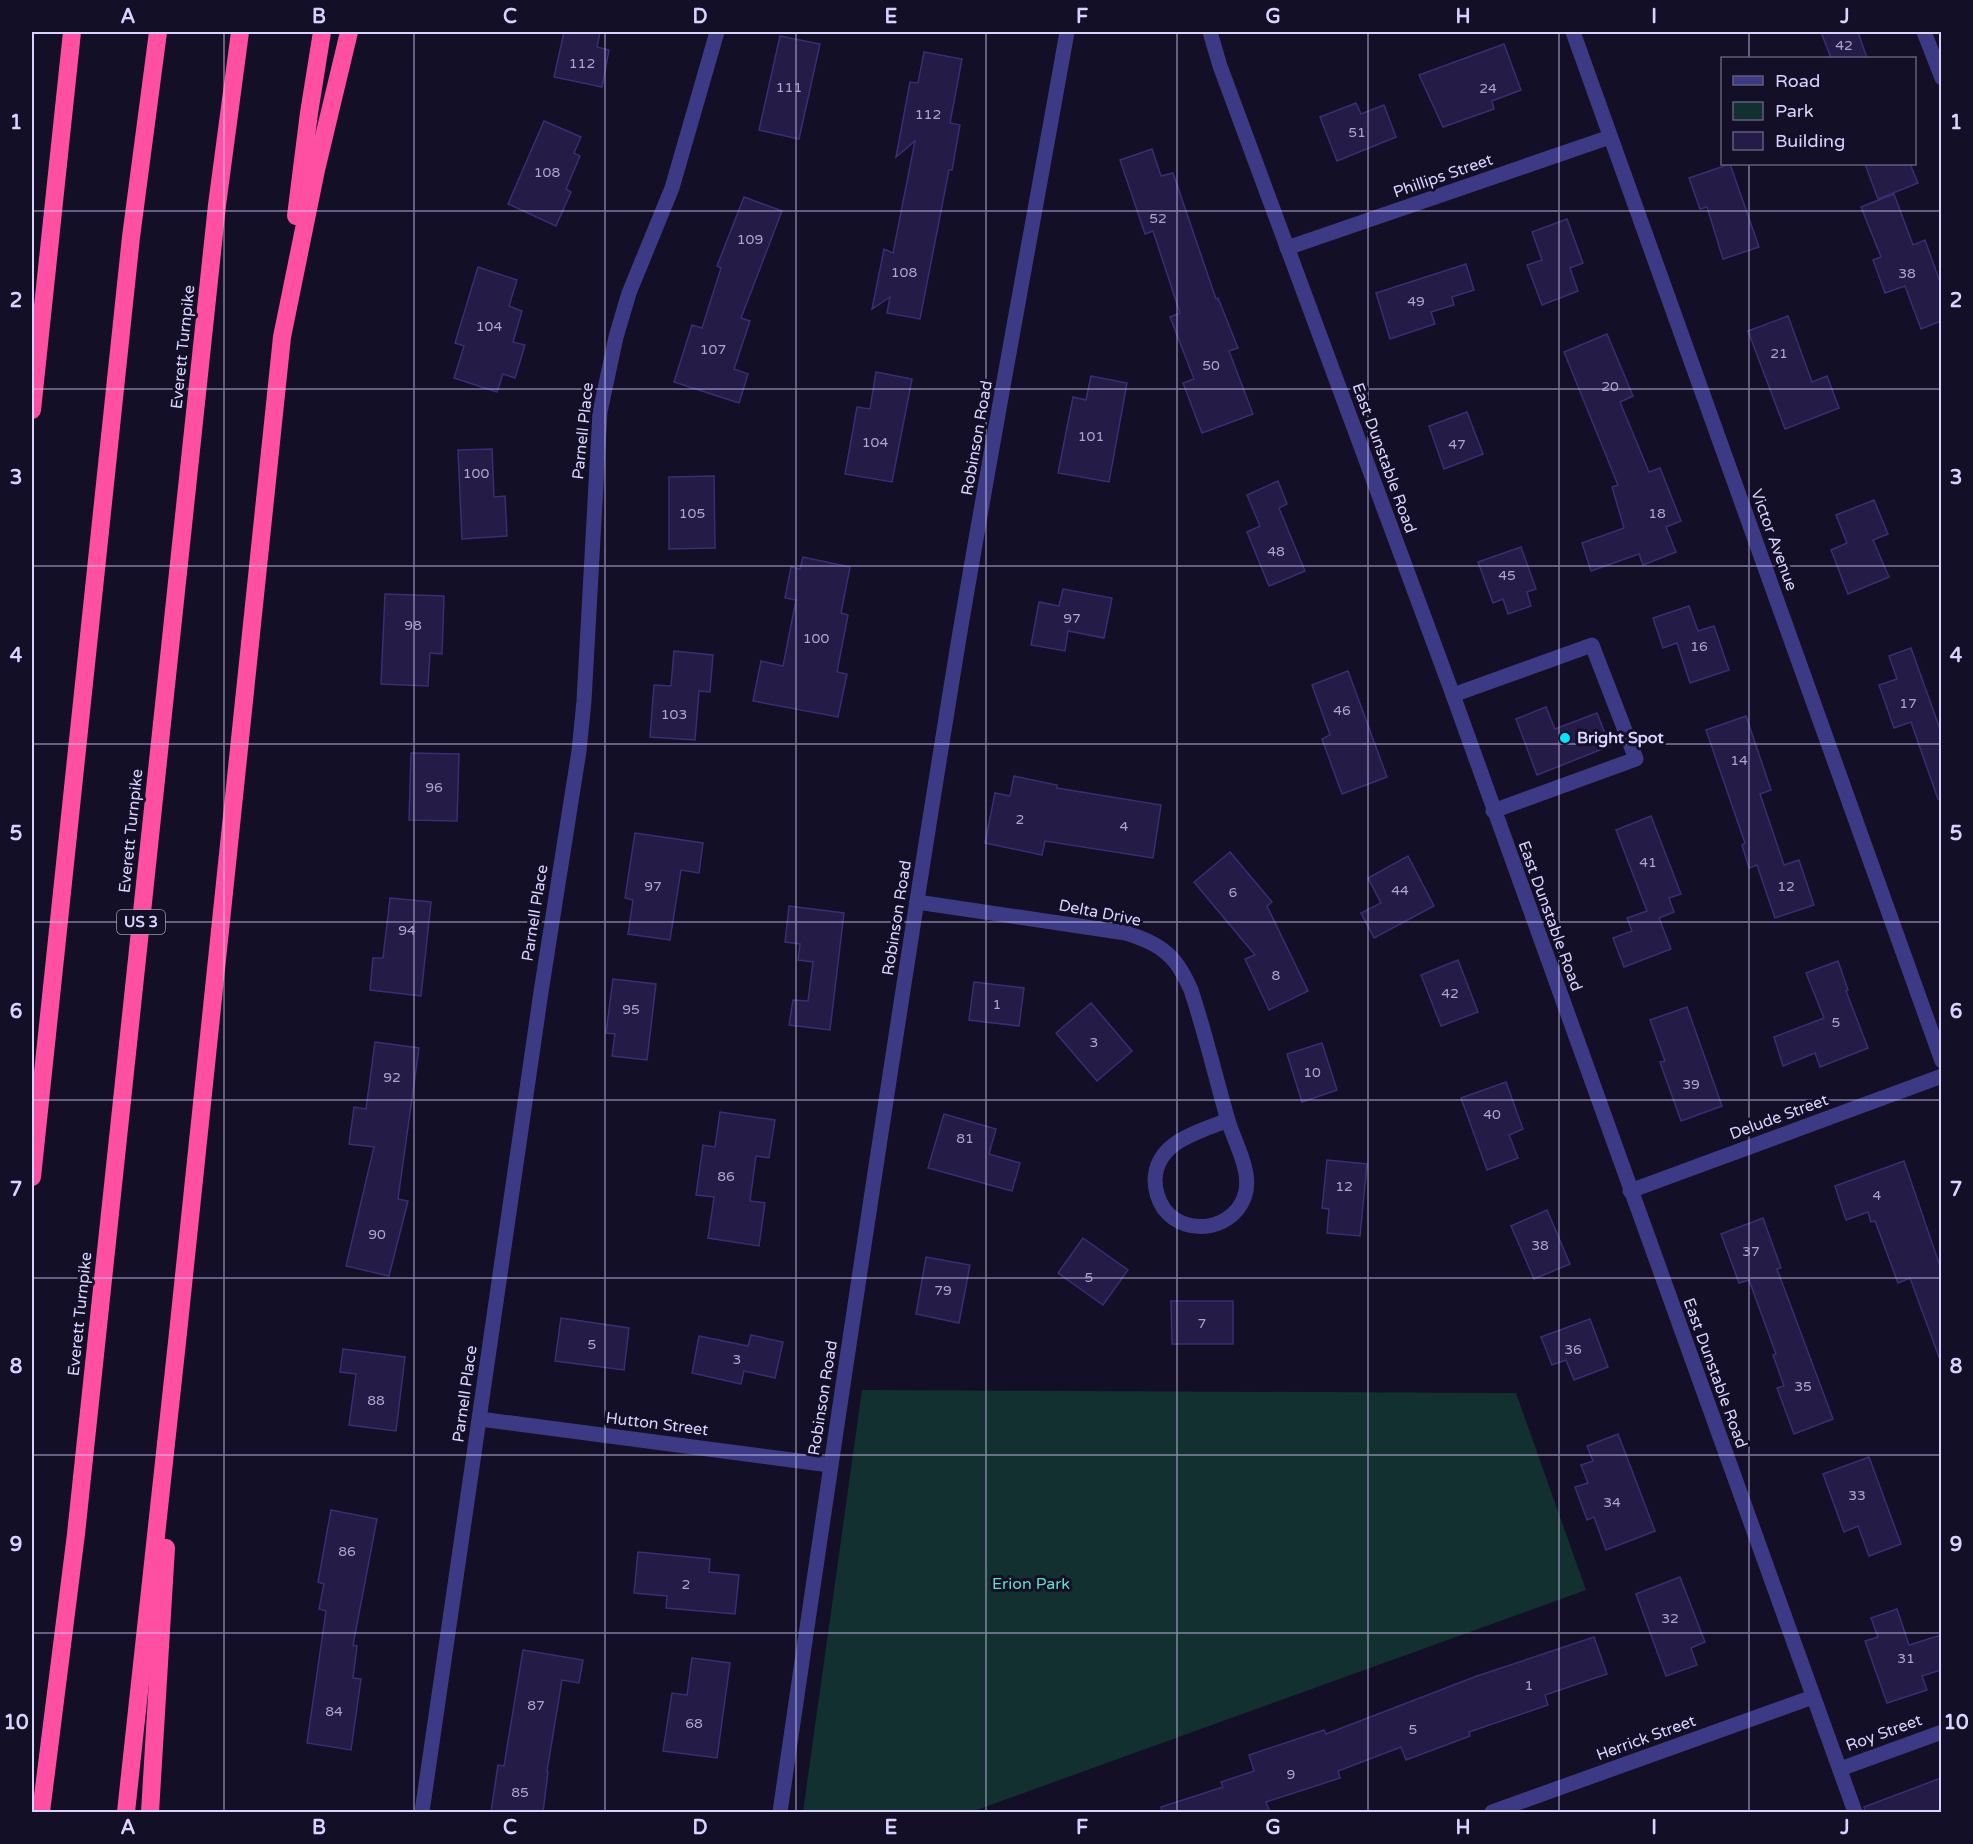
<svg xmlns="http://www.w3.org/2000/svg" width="1973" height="1844" font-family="'Varela Round',sans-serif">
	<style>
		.green { fill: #12302f }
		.building { fill: #241b47; stroke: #3b2d73; stroke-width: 1.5 }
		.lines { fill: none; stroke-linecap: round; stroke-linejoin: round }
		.service { stroke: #3d3a85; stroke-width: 15 }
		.minor { stroke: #3d3a85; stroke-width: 15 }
		.tertiary { stroke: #3d3a85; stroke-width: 15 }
		.motorway { stroke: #ff4fa3; stroke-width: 18 }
		.grid { fill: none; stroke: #d9d4ff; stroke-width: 1.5; stroke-opacity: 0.55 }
		.poi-dot { fill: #00e5ff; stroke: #130f26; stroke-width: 2 }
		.labels { text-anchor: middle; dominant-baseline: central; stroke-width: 6; stroke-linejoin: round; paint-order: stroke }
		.number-label { font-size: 14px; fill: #aca6d1 }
		.shield { fill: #130f26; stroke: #9e99be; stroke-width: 1.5 }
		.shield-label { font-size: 15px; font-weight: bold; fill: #d9d4ff }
		.street-label { font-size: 16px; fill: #d9d4ff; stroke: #130f26 }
		.poi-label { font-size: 16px; font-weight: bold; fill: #d9d4ff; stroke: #130f26; text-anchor: start }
		.park-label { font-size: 16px; fill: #5fe0c0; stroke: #130f26 }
		.neatline { fill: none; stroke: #d9d4ff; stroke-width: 2 }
		.grid-label { font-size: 20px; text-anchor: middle; font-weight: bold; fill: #d9d4ff }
	</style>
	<rect width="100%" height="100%" fill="#130f26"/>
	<polygon class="green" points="862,1390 1516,1393 1586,1590 971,1812 803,1812"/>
	<g class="building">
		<polygon points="564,32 600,32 597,47 609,50 602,87 554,77"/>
		<polygon points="1821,32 1858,32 1867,58 1831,58"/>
		<polygon points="780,36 820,44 799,139 759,130"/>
		<polygon points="1504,44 1521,90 1492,101 1494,109 1443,127 1419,75"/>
		<polygon points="924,52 962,59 950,123 960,125 952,170 949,170 920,319 887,313 890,297 872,309 884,249 893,253 915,141 896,157 910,82 918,83"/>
		<polygon points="1356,103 1361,114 1384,105 1396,137 1337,161 1320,117"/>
		<polygon points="544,121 581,137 574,153 580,156 566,189 571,192 556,226 508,204"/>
		<polygon points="1152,149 1161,176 1173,173 1216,299 1218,298 1238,348 1229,351 1253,414 1202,433 1183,383 1194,379 1170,317 1180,313 1153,231 1145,234 1120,160"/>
		<polygon points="1730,164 1759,247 1723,259 1707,207 1700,209 1689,178"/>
		<polygon points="1865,164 1910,164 1918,183 1878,199"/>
		<polygon points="1894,194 1913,245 1925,240 1941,285 1941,321 1921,329 1905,286 1885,293 1873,260 1881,257 1861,207"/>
		<polygon points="744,197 782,211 741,318 750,321 734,369 748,374 739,403 674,382 692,325 702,328 721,268 717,266"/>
		<polygon points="1567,219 1583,263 1570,268 1578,291 1542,305 1527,265 1542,260 1532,232"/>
		<polygon points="1466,264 1474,290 1452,297 1454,305 1431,312 1435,324 1390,339 1376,293"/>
		<polygon points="478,267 517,280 509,306 522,311 513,342 525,345 515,378 503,374 497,392 454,378 464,346 455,343"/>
		<polygon points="1788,316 1812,382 1827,376 1839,408 1785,429 1748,331"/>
		<polygon points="1607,334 1633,396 1620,402 1649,472 1660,468 1681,521 1666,527 1676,552 1643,565 1639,554 1591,571 1582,543 1624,528 1612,487 1618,485 1564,352"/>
		<polygon points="876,372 912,379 892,482 845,474 857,407 870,409"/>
		<polygon points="1091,376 1127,383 1109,482 1058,473 1073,397 1086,400"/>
		<polygon points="1467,412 1483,454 1444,469 1429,426"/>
		<polygon points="492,449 494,497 505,496 507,536 462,539 458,450"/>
		<polygon points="714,476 715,548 669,549 669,477"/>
		<polygon points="1278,481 1287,504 1279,508 1305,571 1269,586 1247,532 1260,526 1247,495"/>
		<polygon points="1874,500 1888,534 1873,540 1889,577 1848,594 1831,550 1847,543 1836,515"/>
		<polygon points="1521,547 1536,589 1527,592 1531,606 1508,614 1503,599 1493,603 1478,562"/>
		<polygon points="803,557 850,567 841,613 848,615 837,672 847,674 838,717 753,701 761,661 783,666 796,600 785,598 791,567 800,569"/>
		<polygon points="1063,589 1112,598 1104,638 1068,631 1065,651 1031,645 1039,602 1059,606"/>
		<polygon points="385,594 444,596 442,654 430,653 428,686 381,684"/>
		<polygon points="1689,606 1698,631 1714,626 1729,670 1690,683 1677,643 1663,648 1653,618"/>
		<polygon points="1911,648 1941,732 1941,798 1938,799 1911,722 1894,728 1879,685 1897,679 1889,656"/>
		<polygon points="674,651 713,655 710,692 699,691 695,740 650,737 654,685 671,686"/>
		<polygon points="1348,671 1387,777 1342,794 1322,739 1330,735 1312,685"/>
		<polygon points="1546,707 1555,729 1597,713 1610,746 1537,775 1516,719"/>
		<polygon points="1746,716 1771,790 1760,794 1784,865 1799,860 1814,905 1775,918 1757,865 1749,868 1742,845 1745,843 1706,730"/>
		<polygon points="411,753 459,754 457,821 409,820"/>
		<polygon points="1014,776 1057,785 1057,788 1161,805 1153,858 1045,841 1042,855 985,843 995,793 1010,796"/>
		<polygon points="1651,816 1681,894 1669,898 1674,912 1659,918 1671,949 1624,967 1613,938 1632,931 1627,918 1647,911 1616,830"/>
		<polygon points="635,833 703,843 699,873 681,870 670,940 628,934 633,900 625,898"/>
		<polygon points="1230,852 1272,902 1267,906 1308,991 1269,1010 1245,959 1255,955 1194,882"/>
		<polygon points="1408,856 1434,906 1374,938 1361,913 1381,903 1368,878"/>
		<polygon points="390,898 431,902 421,996 370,990 373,958 383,958"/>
		<polygon points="789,906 844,913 830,1030 789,1025 793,1000 808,1001 813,962 798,960 800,944 785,942"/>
		<polygon points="1458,960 1478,1012 1441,1026 1421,975"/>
		<polygon points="1838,961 1848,990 1846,991 1868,1048 1820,1067 1815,1053 1783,1066 1774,1037 1824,1018 1806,973"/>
		<polygon points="613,979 656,984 647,1060 612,1056 615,1034 606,1033"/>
		<polygon points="974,982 1024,988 1019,1026 969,1020"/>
		<polygon points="1091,1003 1132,1051 1097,1081 1056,1033"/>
		<polygon points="1687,1007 1722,1106 1681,1121 1660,1062 1665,1061 1650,1020"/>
		<polygon points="375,1042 419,1048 398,1199 408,1201 389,1276 346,1266 374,1147 349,1144 354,1107 366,1109"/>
		<polygon points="1322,1043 1337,1090 1302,1102 1287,1054"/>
		<polygon points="1506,1082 1523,1129 1509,1135 1518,1158 1487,1170 1461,1098"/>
		<polygon points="720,1112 775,1120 769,1158 756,1156 750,1201 765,1203 759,1246 708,1238 714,1197 696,1195 703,1145 715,1147"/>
		<polygon points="944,1114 996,1129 989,1154 1020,1163 1012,1191 928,1168"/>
		<polygon points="1327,1160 1367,1164 1360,1236 1327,1233 1329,1209 1322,1208"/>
		<polygon points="1904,1161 1941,1269 1941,1356 1939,1357 1910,1278 1898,1283 1875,1221 1871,1222 1868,1212 1846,1220 1835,1186"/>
		<polygon points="1547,1210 1570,1264 1534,1279 1511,1226"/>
		<polygon points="1763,1218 1781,1268 1777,1269 1833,1419 1794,1434 1777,1388 1784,1386 1773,1355 1776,1354 1749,1280 1739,1283 1721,1234"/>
		<polygon points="1083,1238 1128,1270 1103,1305 1058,1273"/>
		<polygon points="926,1257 970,1265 959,1323 916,1314"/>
		<polygon points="1171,1301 1233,1301 1233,1344 1172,1344"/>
		<polygon points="561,1318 629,1328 624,1370 555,1361"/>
		<polygon points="1590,1319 1608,1367 1574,1380 1566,1360 1552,1365 1541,1337"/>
		<polygon points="751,1335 783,1342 775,1378 744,1371 741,1384 692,1373 699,1336 748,1346"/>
		<polygon points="343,1349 405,1357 396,1431 349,1425 356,1374 340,1372"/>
		<polygon points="1618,1434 1655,1531 1606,1550 1594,1517 1587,1520 1575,1487 1588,1483 1581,1465 1593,1461 1587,1446"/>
		<polygon points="1869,1457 1901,1544 1869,1556 1858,1526 1844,1532 1823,1474"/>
		<polygon points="331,1510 377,1519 353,1645 357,1646 353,1678 361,1679 351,1750 307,1743 326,1611 319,1609 324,1584 318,1582"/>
		<polygon points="638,1552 710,1559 709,1572 739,1575 735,1614 666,1608 667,1596 634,1593"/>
		<polygon points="1680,1577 1705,1642 1691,1648 1697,1665 1666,1676 1636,1594"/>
		<polygon points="1897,1609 1909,1645 1941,1635 1941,1670 1922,1676 1927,1690 1887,1703 1865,1641 1878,1637 1871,1618"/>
		<polygon points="1594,1637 1607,1674 1545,1695 1548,1705 1469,1732 1470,1736 1406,1760 1401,1747 1338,1771 1340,1778 1266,1802 1270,1812 1162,1812 1161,1807 1223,1787 1221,1782 1254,1771 1249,1755 1324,1730 1326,1734 1477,1676"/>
		<polygon points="523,1650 583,1660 579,1683 562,1680 547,1771 548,1772 543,1812 491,1812 498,1765 504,1766"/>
		<polygon points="692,1658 730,1663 717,1758 663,1751 672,1693 687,1695"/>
		<polygon points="1941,1778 1941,1812 1865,1812 1864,1807"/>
	</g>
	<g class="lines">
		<polyline class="service" points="1453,695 1592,645 1636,759 1493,811"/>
		<g class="minor">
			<polyline points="1573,32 1942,1061"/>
			<polyline points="1924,32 1942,78"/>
			<polyline points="1287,248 1610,137"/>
			<path d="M917 902 1126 933C1145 939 1163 946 1176 963 1182 971 1187 981 1191 990 1205 1032 1215 1075 1227 1117 1232 1135 1241 1151 1245 1169 1247 1176 1247 1184 1246 1191 1238 1229 1187 1239 1164 1209 1158 1200 1155 1190 1155 1179 1157 1141 1199 1132 1228 1120"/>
			<polyline points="1630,1191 1942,1076"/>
			<polyline points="480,1419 830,1465"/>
			<polyline points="1840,1769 1942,1732"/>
			<polyline points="422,1812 541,992 579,751 584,701 600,412 616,337 629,293 672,188 717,32"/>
			<path d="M780 1812C837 1421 895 1029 959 638 993 436 1031 234 1067 32"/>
			<polyline points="1492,1812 1813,1697"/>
		</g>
		<polyline class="tertiary" points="1210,32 1220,66 1453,695 1855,1812"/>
		<g class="motorway">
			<polyline points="296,216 309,113 322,32"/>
			<polyline points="32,410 72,32"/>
			<polyline points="32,1177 131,237 158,32"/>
			<polyline points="41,1812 76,1534 217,205 240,32"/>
			<polyline points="126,1812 178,1333 282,337 316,170 349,32"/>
			<polyline points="150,1812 166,1548"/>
		</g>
	</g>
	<path class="grid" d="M224 32V1812M414 32V1812M605 32V1812M796 32V1812M986 32V1812M1177 32V1812M1368 32V1812M1559 32V1812M1749 32V58M1749 164V1812M32 211H1942M32 389H1942M32 566H1942M32 744H1942M32 922H1942M32 1100H1942M32 1278H1942M32 1455H1942M32 1633H1942"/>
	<circle class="poi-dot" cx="1565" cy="738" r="6"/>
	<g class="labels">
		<g class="number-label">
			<text x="1844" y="45">42</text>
			<text x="582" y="63">112</text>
			<text x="789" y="87">111</text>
			<text x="1488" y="88">24</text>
			<text x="928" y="114">112</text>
			<text x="1357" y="132">51</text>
			<text x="547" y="172">108</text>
			<text x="1158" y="218">52</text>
			<text x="750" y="239">109</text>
			<text x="904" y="272">108</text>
			<text x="1907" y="273">38</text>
			<text x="1416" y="301">49</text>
			<text x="489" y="326">104</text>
			<text x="713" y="349">107</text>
			<text x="1779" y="353">21</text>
			<text x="1211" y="365">50</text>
			<text x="1610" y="386">20</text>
			<text x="1091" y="436">101</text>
			<text x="875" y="442">104</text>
			<text x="1457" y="444">47</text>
			<text x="476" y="473">100</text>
			<text x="692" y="513">105</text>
			<text x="1657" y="513">18</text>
			<text x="1276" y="551">48</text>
			<text x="1507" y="575">45</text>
			<text x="1072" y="618">97</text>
			<text x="413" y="625">98</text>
			<text x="816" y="638">100</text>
			<text x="1699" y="646">16</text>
			<text x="1908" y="703">17</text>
			<text x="1342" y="710">46</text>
			<text x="674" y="714">103</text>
			<text x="1739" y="760">14</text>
			<text x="434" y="787">96</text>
			<text x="1020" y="819">2</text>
			<text x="1124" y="826">4</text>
			<text x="1648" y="862">41</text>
			<text x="653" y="886">97</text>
			<text x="1786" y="886">12</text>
			<text x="1400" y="890">44</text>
			<text x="1233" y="892">6</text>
			<text x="407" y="930">94</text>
			<text x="1276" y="975">8</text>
			<text x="1450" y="993">42</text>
			<text x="997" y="1004">1</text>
			<text x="631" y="1009">95</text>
			<text x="1836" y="1022">5</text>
			<text x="1094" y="1042">3</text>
			<text x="1312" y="1072">10</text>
			<text x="392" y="1077">92</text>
			<text x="1691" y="1084">39</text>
			<text x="1492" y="1114">40</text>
			<text x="965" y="1138">81</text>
			<text x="726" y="1176">86</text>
			<text x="1344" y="1186">12</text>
			<text x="1877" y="1195">4</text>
			<text x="377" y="1234">90</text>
			<text x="1540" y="1245">38</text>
			<text x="1751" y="1251">37</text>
			<text x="1089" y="1277">5</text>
			<text x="943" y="1290">79</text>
			<text x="1202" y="1323">7</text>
			<text x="592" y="1344">5</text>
			<text x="1573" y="1349">36</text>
			<text x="737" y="1359">3</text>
			<text x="1803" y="1386">35</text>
			<text x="376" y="1400">88</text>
			<text x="1857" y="1495">33</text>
			<text x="1612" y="1502">34</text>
			<text x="347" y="1551">86</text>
			<text x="686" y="1584">2</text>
			<text x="1670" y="1618">32</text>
			<text x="1906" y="1658">31</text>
			<text x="1529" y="1685">1</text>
			<text x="536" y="1705">87</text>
			<text x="334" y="1711">84</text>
			<text x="694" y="1723">68</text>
			<text x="1413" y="1729">5</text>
			<text x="1291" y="1774">9</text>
			<text x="520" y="1792">85</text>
		</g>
		<rect class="shield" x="117" y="910" width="48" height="24" rx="4.5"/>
		<g class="shield-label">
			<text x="141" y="922">US 3</text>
		</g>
		<g class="street-label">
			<text transform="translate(1443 176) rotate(-19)">Phillips Street</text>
			<text transform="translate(183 347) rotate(-84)">Everett Turnpike</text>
			<text transform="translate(583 431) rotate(-84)">Parnell Place</text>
			<text transform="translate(977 438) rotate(-80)">Robinson Road</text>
			<text transform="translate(1384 458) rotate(70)">East Dunstable Road</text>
			<text transform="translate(1774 540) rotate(70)">Victor Avenue</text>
			<text transform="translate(131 831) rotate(-84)">Everett Turnpike</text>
			<text transform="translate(535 913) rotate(-81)">Parnell Place</text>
			<text transform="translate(1100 913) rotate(11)">Delta Drive</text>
			<text transform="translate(1550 916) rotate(70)">East Dunstable Road</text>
			<text transform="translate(897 918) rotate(-81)">Robinson Road</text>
			<text transform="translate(1779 1117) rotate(-20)">Delude Street</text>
			<text transform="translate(80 1314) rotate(-84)">Everett Turnpike</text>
			<text transform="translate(1715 1373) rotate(70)">East Dunstable Road</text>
			<text transform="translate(465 1394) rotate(-82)">Parnell Place</text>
			<text transform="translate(823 1398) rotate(-81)">Robinson Road</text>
			<text transform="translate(657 1424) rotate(7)">Hutton Street</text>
			<text transform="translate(1884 1733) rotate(-20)">Roy Street</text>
			<text transform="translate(1646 1738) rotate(-20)">Herrick Street</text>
		</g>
		<g class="poi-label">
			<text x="1577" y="738">Bright Spot</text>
		</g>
		<g class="park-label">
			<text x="1031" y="1584">Erion Park</text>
		</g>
	</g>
	<rect width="1973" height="1844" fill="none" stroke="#130f26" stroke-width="66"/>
	<rect x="1721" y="57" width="195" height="108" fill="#130f26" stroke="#625e7d" stroke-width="1.5"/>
	<rect x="1733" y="76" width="30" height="9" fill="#3d3a85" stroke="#625e7d" stroke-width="1.5"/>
	<text x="1775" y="87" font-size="18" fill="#d9d4ff">Road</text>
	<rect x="1733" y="102" width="30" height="18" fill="#12302f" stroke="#625e7d" stroke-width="1.5"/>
	<text x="1775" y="117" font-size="18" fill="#d9d4ff">Park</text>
	<rect x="1733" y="132" width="30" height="18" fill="#241b47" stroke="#625e7d" stroke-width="1.5"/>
	<text x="1775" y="147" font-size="18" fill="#d9d4ff">Building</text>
	<rect x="33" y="33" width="1907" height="1778" class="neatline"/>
	<g class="grid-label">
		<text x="128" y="23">A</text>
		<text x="319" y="23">B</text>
		<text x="510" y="23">C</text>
		<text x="700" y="23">D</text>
		<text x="891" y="23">E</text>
		<text x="1082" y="23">F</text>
		<text x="1273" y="23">G</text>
		<text x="1463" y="23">H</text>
		<text x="1654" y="23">I</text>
		<text x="1845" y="23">J</text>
		<text x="16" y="129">1</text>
		<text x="1956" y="129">1</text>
		<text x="16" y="307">2</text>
		<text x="1956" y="307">2</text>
		<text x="16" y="484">3</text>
		<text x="1956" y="484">3</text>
		<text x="16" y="662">4</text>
		<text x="1956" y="662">4</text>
		<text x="16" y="840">5</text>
		<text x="1956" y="840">5</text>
		<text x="16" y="1018">6</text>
		<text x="1956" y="1018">6</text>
		<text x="16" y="1196">7</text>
		<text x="1956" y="1196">7</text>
		<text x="16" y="1373">8</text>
		<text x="1956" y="1373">8</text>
		<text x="16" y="1551">9</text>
		<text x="1956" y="1551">9</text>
		<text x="16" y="1729">10</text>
		<text x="1956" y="1729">10</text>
		<text x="128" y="1834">A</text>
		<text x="319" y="1834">B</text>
		<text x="510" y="1834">C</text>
		<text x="700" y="1834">D</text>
		<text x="891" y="1834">E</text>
		<text x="1082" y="1834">F</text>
		<text x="1273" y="1834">G</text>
		<text x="1463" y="1834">H</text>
		<text x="1654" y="1834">I</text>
		<text x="1845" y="1834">J</text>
	</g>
</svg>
